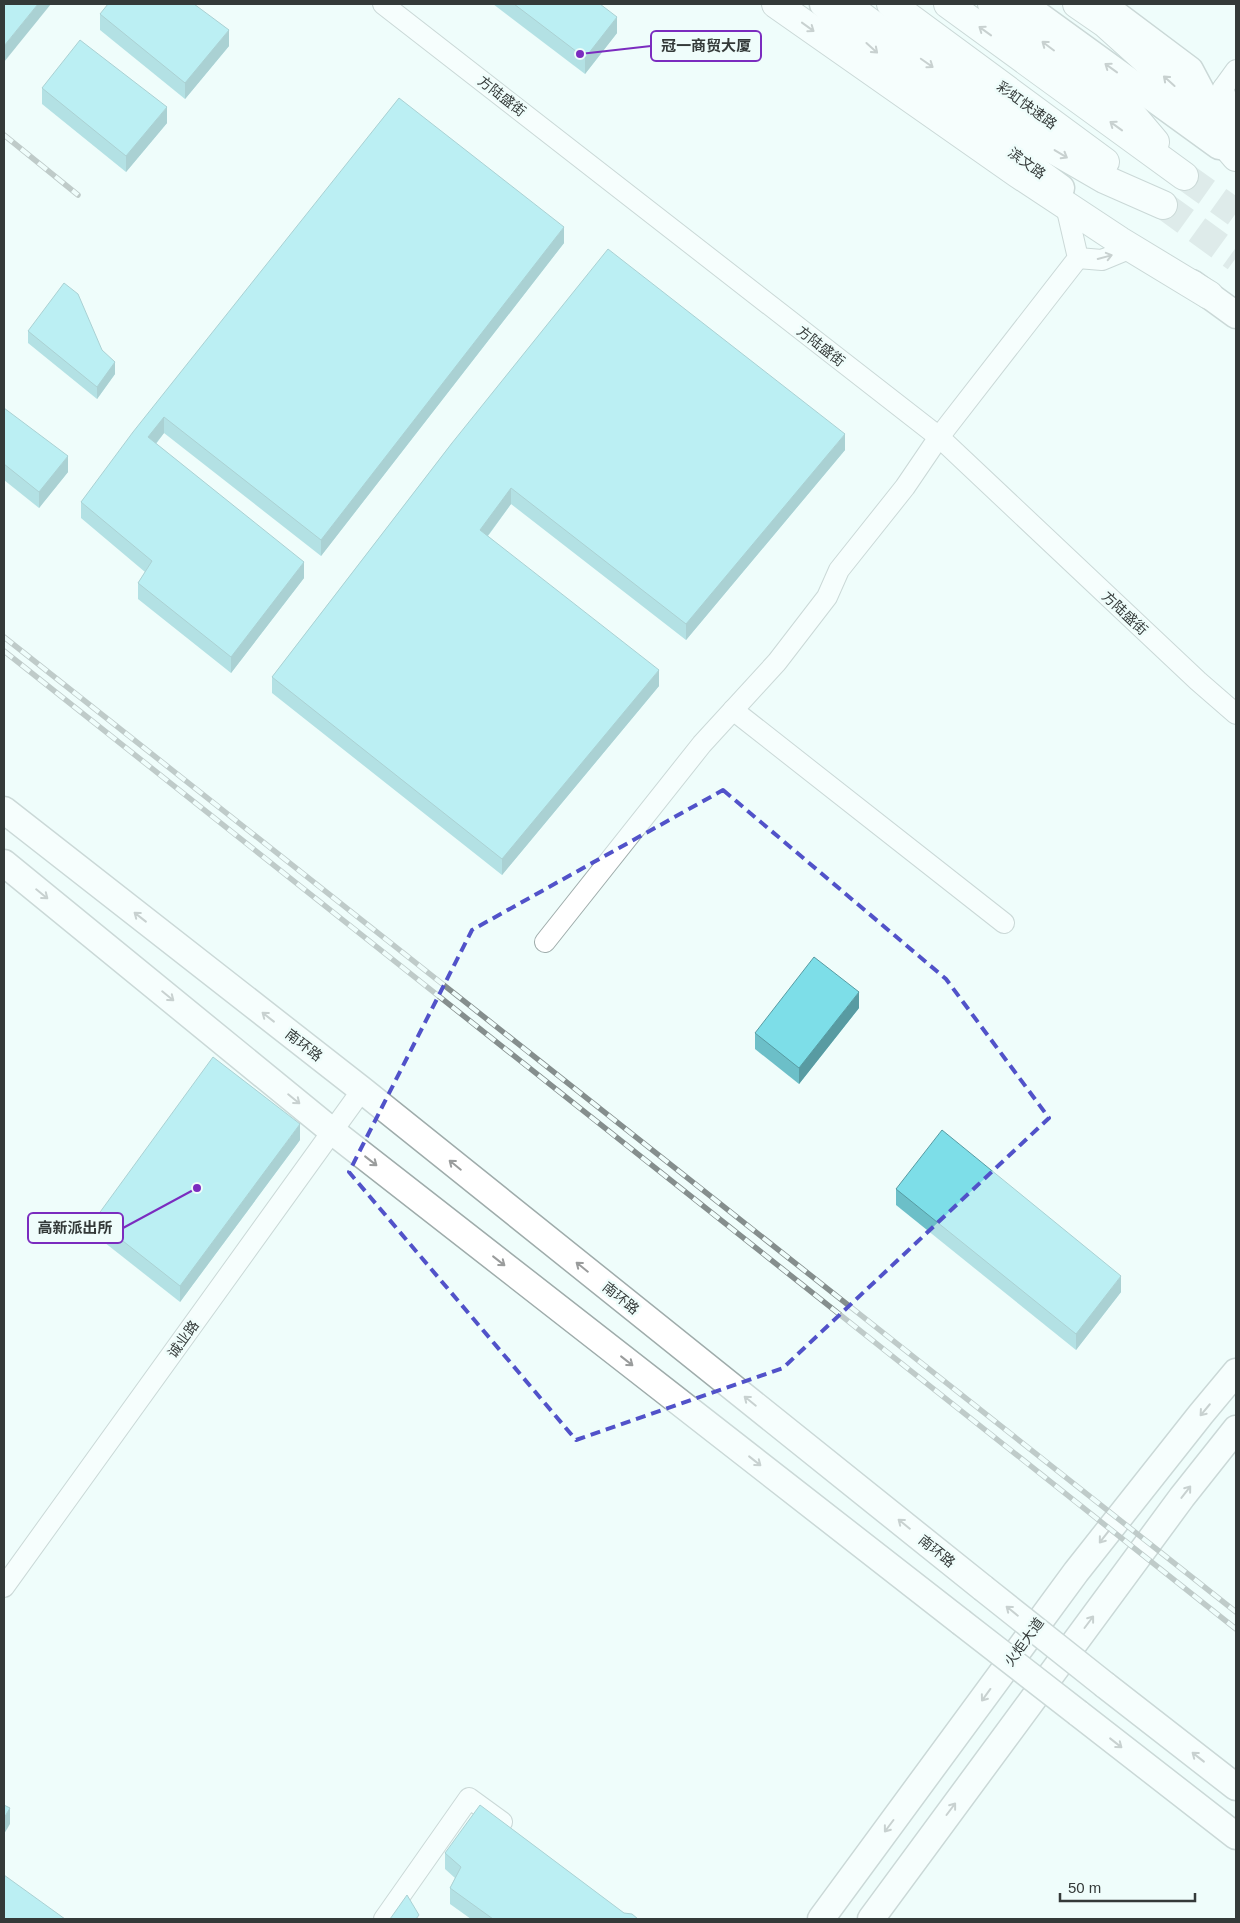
<svg xmlns="http://www.w3.org/2000/svg" width="1240" height="1923" font-family="Helvetica,'Noto Sans SC',sans-serif">
	<style>
		.lines { fill: none; stroke-linecap: round; stroke-linejoin: round }
		.highway-tunnel { stroke: #cad6d4; stroke-width: 28; stroke-dasharray: 28 14; stroke-linecap: butt }
		.minor-casing { stroke: #9facab; stroke-width: 22 }
		.major-casing { stroke: #9facab; stroke-width: 29 }
		.highway-casing { stroke: #9facab; stroke-width: 30 }
		.minor { stroke: #fff; stroke-width: 20 }
		.major { stroke: #fff; stroke-width: 26 }
		.highway { stroke: #fff; stroke-width: 28 }
		.rail-casing { stroke: #858e8d; stroke-width: 5.5 }
		.rail { stroke: #effdfb; stroke-width: 4; stroke-dasharray: 11; stroke-linecap: butt }
		.major-bridge-casing { stroke: #9facab; stroke-width: 29; stroke-linecap: butt }
		.major-bridge { stroke: #fff; stroke-width: 26 }
		.wall { fill: #6cbfc8 }
		.shaded-wall { fill: #589ba2 }
		.building { fill: #7ddee8; stroke: #589ba2 }
		.oneway { stroke: #9a9c9c }
		.marked { fill: none; stroke: #5152c9; stroke-width: 4; stroke-dasharray: 10 6; stroke-linejoin: round }
		.labels { text-anchor: middle; dominant-baseline: central; stroke-width: 5; stroke-linejoin: round; paint-order: stroke }
		.street-label { font-size: 14px; fill: #343a39; stroke: #effdfb }
		.leader { fill: none; stroke: #7b2cbf; stroke-width: 2 }
		.callout-dot { fill: #7b2cbf; stroke: #effdfb; stroke-width: 2 }
		.callout { fill: #effdfb; stroke: #7b2cbf; stroke-width: 2 }
		.callout-label { font-size: 15px; text-anchor: middle; font-weight: bold; fill: #343a39 }
	</style>
	<rect width="100%" height="100%" fill="#effdfb"/>
	<g class="lines">
		<g class="highway-tunnel">
			<polyline points="1184,176 1236,213"/>
			<polyline points="1163,205 1236,258"/>
		</g>
		<g class="minor-casing">
			<g id="minor">
				<polyline points="383,4 939,437 1198,681 1236,714"/>
				<polyline points="1223,88 1234,120 1226,137"/>
				<polyline points="1223,88 1236,70"/>
				<polyline points="1078,258 1102,260 1131,248"/>
				<polyline points="733,710 1004,923"/>
				<polyline points="545,942 702,744 777,662 827,597 839,570 905,487 939,437 1078,258 1066,206"/>
				<polyline points="4,1587 362,1090"/>
				<polyline points="384,1919 469,1798 502,1822"/>
			</g>
		</g>
		<g class="major-casing">
			<g id="major">
				<polyline points="823,4 884,59 1061,188"/>
				<polyline points="1023,4 1219,146"/>
				<polyline points="1102,4 1190,70 1224,134"/>
				<polyline points="1192,283 1236,315"/>
				<polyline points="4,810 362,1090 983,1588"/>
				<polyline points="4,863 332,1131 961,1622"/>
				<polyline points="1105,1685 1236,1787"/>
				<polyline points="1078,1713 1236,1836"/>
				<polyline points="821,1919 1076,1572 1201,1414 1236,1372"/>
				<polyline points="871,1919 1182,1497 1236,1429"/>
			</g>
		</g>
		<g class="highway-casing">
			<g id="highway">
				<polyline points="776,4 1017,173 1120,241 1209,295"/>
				<polyline points="845,4 891,38 1028,135 1104,179 1163,205"/>
				<polyline points="891,4 1105,162"/>
				<polyline points="948,4 1184,176"/>
				<polyline points="992,4 1117,97 1155,142"/>
				<polyline points="1077,4 1106,24 1176,87 1236,157"/>
			</g>
		</g>
		<use href="#minor" class="minor"/>
		<use href="#major" class="major"/>
		<use href="#highway" class="highway"/>
		<g class="rail-casing">
			<g id="rail">
				<polyline points="4,135 78,195"/>
				<polyline points="4,637 1236,1612"/>
				<polyline points="4,651 1236,1629"/>
			</g>
		</g>
		<use href="#rail" class="rail"/>
		<g class="major-bridge-casing">
			<g id="major-bridge">
				<polyline points="983,1588 1105,1685"/>
				<polyline points="961,1622 1078,1713"/>
			</g>
		</g>
		<use href="#major-bridge" class="major-bridge"/>
	</g>
	<g class="wall">
		<polygon points="493,4 600,4 617,33 585,74"/>
		<polygon points="100,14 229,46 185,99 100,30"/>
		<polygon points="42,88 167,123 126,172 42,104"/>
		<polygon points="399,98 564,243 321,556 164,433 156,444 304,578 231,673 138,599 138,583 145,572 81,518 81,502"/>
		<polygon points="28,331 102,350 115,374 97,399 28,343"/>
		<polygon points="4,408 68,472 39,508 4,480"/>
		<polygon points="452,443 845,450 686,640 511,504 488,536 659,686 502,875 272,693 272,677"/>
		<polygon points="859,1008 799,1084 755,1049 755,1033"/>
		<polygon points="300,1140 180,1302 95,1235 95,1219"/>
		<polygon points="896,1189 1121,1292 1076,1350 896,1205"/>
		<polygon points="445,1853 624,1913 638,1919 471,1919 450,1904 450,1888 455,1878 445,1869"/>
	</g>
	<g class="shaded-wall">
		<polygon points="38,4 51,4 4,62 4,46"/>
		<polygon points="617,17 617,33 585,74 585,58"/>
		<polygon points="229,30 229,46 185,99 185,83"/>
		<polygon points="167,107 167,123 126,172 126,156"/>
		<polygon points="564,227 564,243 321,556 321,540"/>
		<polygon points="115,362 115,374 97,399 97,387"/>
		<polygon points="164,417 164,433 148,453 148,437"/>
		<polygon points="845,434 845,450 686,640 686,624"/>
		<polygon points="68,456 68,472 39,508 39,492"/>
		<polygon points="511,488 511,504 480,546 480,530"/>
		<polygon points="304,562 304,578 231,673 231,657"/>
		<polygon points="659,670 659,686 502,875 502,859"/>
		<polygon points="859,992 859,1008 799,1084 799,1068"/>
		<polygon points="300,1124 300,1140 180,1302 180,1286"/>
		<polygon points="1121,1276 1121,1292 1076,1350 1076,1334"/>
		<polygon points="10,1808 10,1824 4,1834 4,1818"/>
	</g>
	<g class="building">
		<polygon points="4,4 38,4 4,46"/>
		<polygon points="108,4 194,4 229,30 185,83 100,14"/>
		<polygon points="514,4 600,4 617,17 585,58"/>
		<polygon points="80,40 167,107 126,156 42,88"/>
		<polygon points="399,98 564,227 321,540 164,417 148,437 304,562 231,657 138,583 152,561 81,502 133,432"/>
		<polygon points="608,249 845,434 686,624 511,488 480,530 659,670 502,859 272,677 452,443"/>
		<polygon points="64,283 78,294 102,350 115,362 97,387 28,331"/>
		<polygon points="4,408 68,456 39,492 4,464"/>
		<polygon points="814,957 859,992 799,1068 755,1033"/>
		<polygon points="213,1057 300,1124 180,1286 95,1219"/>
		<polygon points="942,1130 1121,1276 1076,1334 896,1189"/>
		<polygon points="4,1805 10,1808 4,1818"/>
		<polygon points="480,1805 624,1913 632,1914 638,1919 493,1919 450,1888 461,1867 445,1853"/>
		<polygon points="4,1875 65,1919 4,1919"/>
		<polygon points="407,1895 419,1915 416,1919 390,1919"/>
	</g>
	<defs><path id="oneway-shaft" d="M-6 0H5M1.5-3L5.5 0L1.5 3" fill="none" stroke-width="1.6" stroke-linecap="round" stroke-linejoin="round" transform="scale(1.25)"/></defs>
	<g class="oneway">
		<use href="#oneway-shaft" transform="translate(808 27) rotate(36)"/>
		<use href="#oneway-shaft" transform="translate(985 31) rotate(-144)"/>
		<use href="#oneway-shaft" transform="translate(1048 46) rotate(-143)"/>
		<use href="#oneway-shaft" transform="translate(872 48) rotate(42)"/>
		<use href="#oneway-shaft" transform="translate(927 63) rotate(35)"/>
		<use href="#oneway-shaft" transform="translate(1111 68) rotate(-144)"/>
		<use href="#oneway-shaft" transform="translate(1169 81) rotate(-138)"/>
		<use href="#oneway-shaft" transform="translate(1116 126) rotate(-144)"/>
		<use href="#oneway-shaft" transform="translate(1061 154) rotate(31)"/>
		<use href="#oneway-shaft" transform="translate(1105 257) rotate(-15)"/>
		<use href="#oneway-shaft" transform="translate(42 894) rotate(39)"/>
		<use href="#oneway-shaft" transform="translate(140 917) rotate(-142)"/>
		<use href="#oneway-shaft" transform="translate(168 996) rotate(39)"/>
		<use href="#oneway-shaft" transform="translate(268 1017) rotate(-142)"/>
		<use href="#oneway-shaft" transform="translate(294 1099) rotate(39)"/>
		<use href="#oneway-shaft" transform="translate(371 1161) rotate(38)"/>
		<use href="#oneway-shaft" transform="translate(455 1165) rotate(-141)"/>
		<use href="#oneway-shaft" transform="translate(499 1261) rotate(38)"/>
		<use href="#oneway-shaft" transform="translate(582 1267) rotate(-141)"/>
		<use href="#oneway-shaft" transform="translate(627 1361) rotate(38)"/>
		<use href="#oneway-shaft" transform="translate(750 1401) rotate(-141)"/>
		<use href="#oneway-shaft" transform="translate(1205 1410) rotate(130)"/>
		<use href="#oneway-shaft" transform="translate(755 1461) rotate(38)"/>
		<use href="#oneway-shaft" transform="translate(1186 1492) rotate(-52)"/>
		<use href="#oneway-shaft" transform="translate(904 1524) rotate(-141)"/>
		<use href="#oneway-shaft" transform="translate(1104 1537) rotate(128)"/>
		<use href="#oneway-shaft" transform="translate(1012 1611) rotate(-141)"/>
		<use href="#oneway-shaft" transform="translate(1089 1622) rotate(-53)"/>
		<use href="#oneway-shaft" transform="translate(986 1695) rotate(126)"/>
		<use href="#oneway-shaft" transform="translate(1116 1743) rotate(38)"/>
		<use href="#oneway-shaft" transform="translate(1198 1757) rotate(-142)"/>
		<use href="#oneway-shaft" transform="translate(951 1809) rotate(-53)"/>
		<use href="#oneway-shaft" transform="translate(889 1826) rotate(127)"/>
	</g>
	<path d="M0 0H1240V1923H0ZM723 790 946 979 1049 1118 783 1368 576 1440 349 1172 472 930Z" fill="#effdfb" fill-opacity=".55" fill-rule="evenodd"/>
	<path class="marked" d="M723 790 946 979 1049 1118 783 1368 576 1440 349 1172 472 930Z"/>
	<g class="labels">
		<g class="street-label">
			<text transform="translate(502 96) rotate(38)">方陆盛街</text>
			<text transform="translate(1027 105) rotate(36)">彩虹快速路</text>
			<text transform="translate(1027 163) rotate(36)">滨文路</text>
			<text transform="translate(821 346) rotate(38)">方陆盛街</text>
			<text transform="translate(1125 613) rotate(43)">方陆盛街</text>
			<text transform="translate(304 1045) rotate(38)">南环路</text>
			<text transform="translate(621 1298) rotate(39)">南环路</text>
			<text transform="translate(183 1339) rotate(-54)">诚业路</text>
			<text transform="translate(937 1551) rotate(39)">南环路</text>
			<text transform="translate(1024 1642) rotate(-54)">火炬大道</text>
		</g>
	</g>
	<path class="leader" d="M580 54L651 46M197 1188L123 1228"/>
	<g class="callout-dot">
		<circle cx="580" cy="54" r="5"/>
		<circle cx="197" cy="1188" r="5"/>
	</g>
	<g class="callout">
		<rect x="651" y="31" width="110" height="30" rx="5"/>
		<rect x="28" y="1213" width="95" height="30" rx="5"/>
	</g>
	<g class="callout-label">
		<text x="706" y="51">冠一商贸大厦</text>
		<text x="75" y="1233">高新派出所</text>
	</g>
	<rect width="1240" height="1923" fill="none" stroke="#343a39" stroke-width="10"/>
	<path d="M1060 1893v8h135v-8" fill="none" stroke="#343a39" stroke-width="2.5"/>
	<text x="1068" y="1893" font-size="15" fill="#343a39" stroke="#effdfb" stroke-width="4" paint-order="stroke">50 m</text>
</svg>
